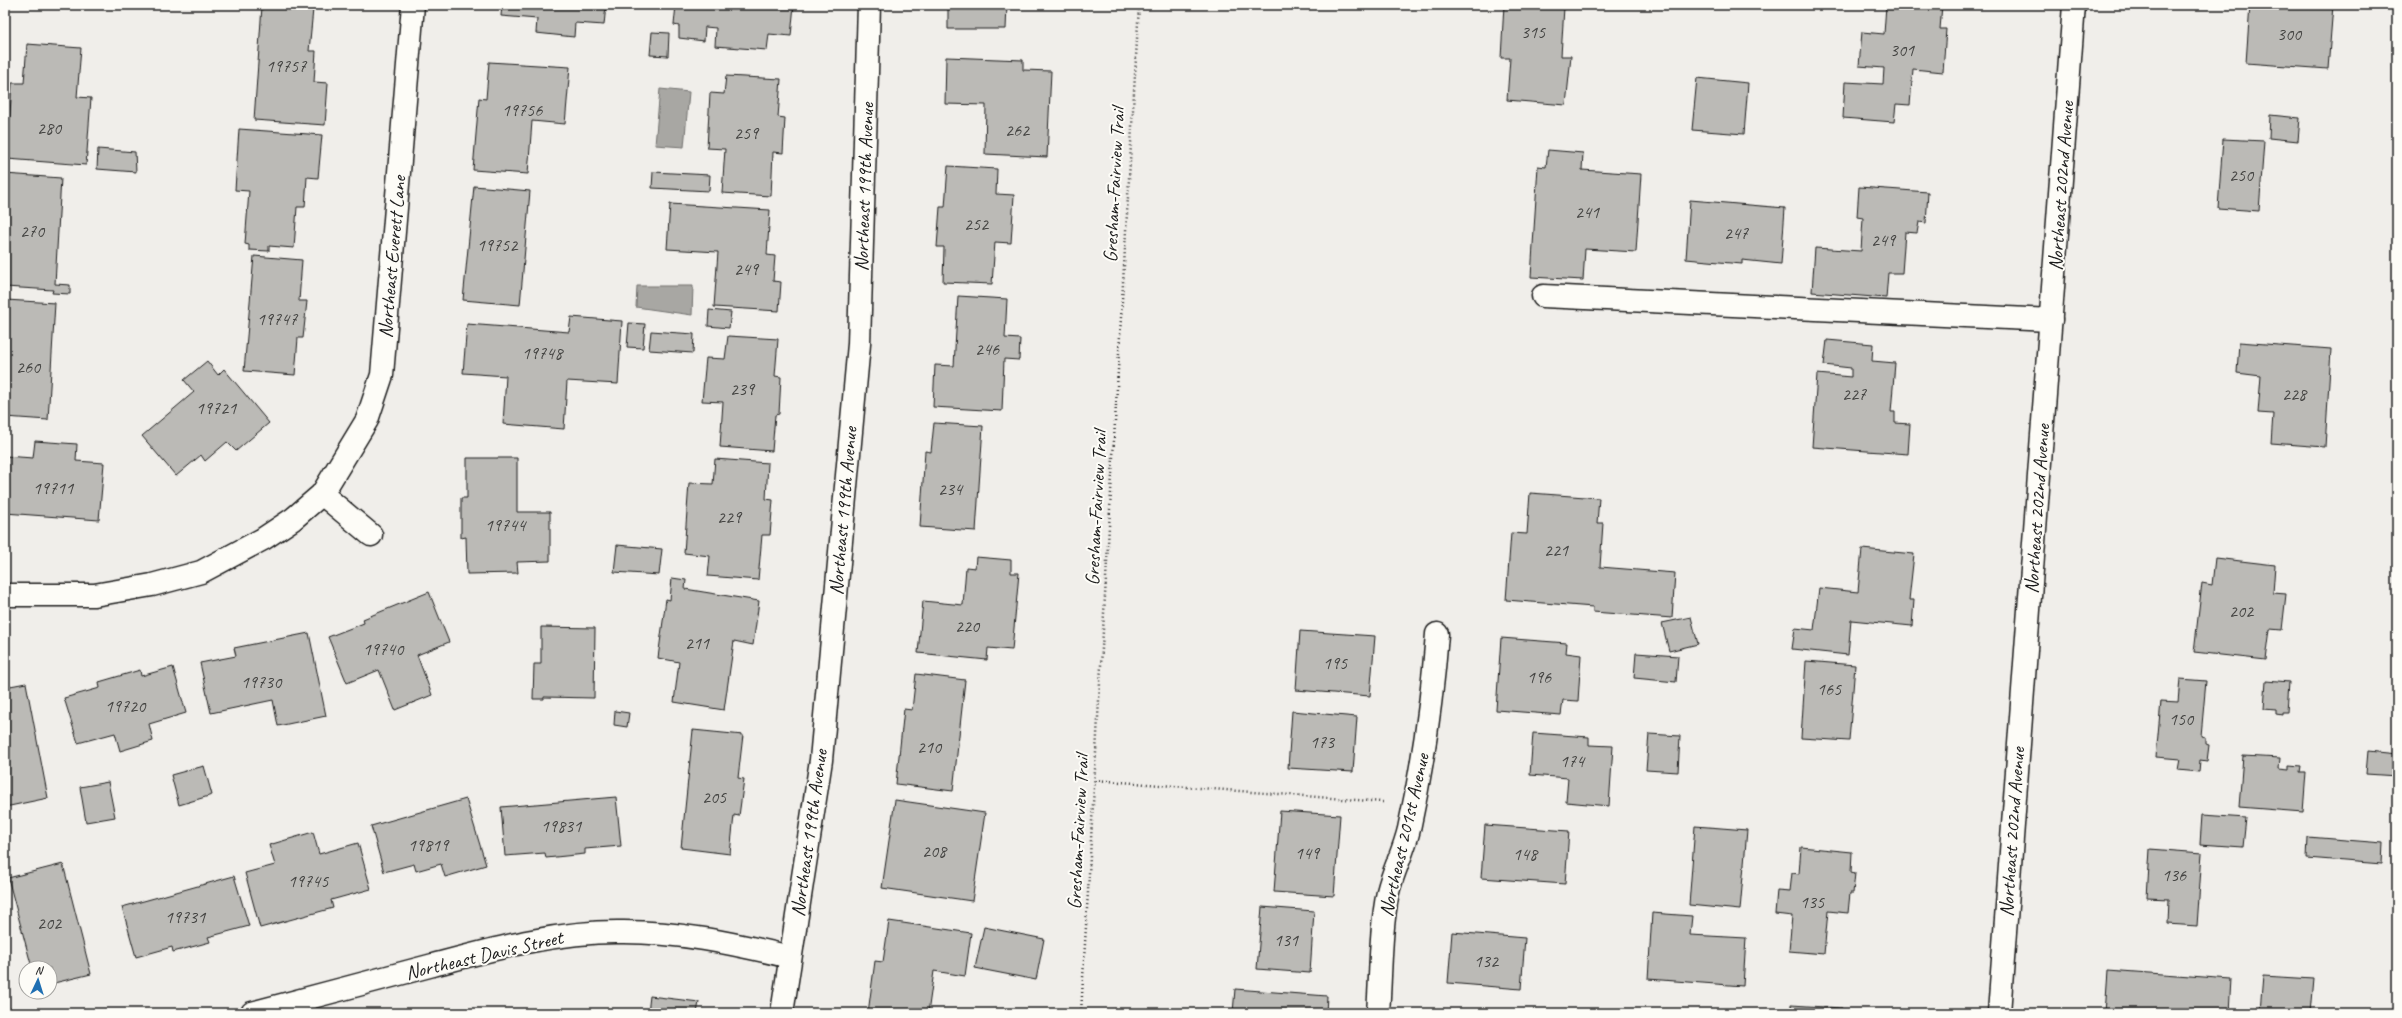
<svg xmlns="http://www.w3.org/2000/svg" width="2402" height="1018" font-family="Caveat,sans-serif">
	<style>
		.water { fill: #a8a7a3; stroke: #706f6d }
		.building { fill: #bbbab6; stroke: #1c1c1c }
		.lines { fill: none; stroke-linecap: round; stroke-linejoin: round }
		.minor-casing { stroke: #1c1c1c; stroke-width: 25 }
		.major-casing { stroke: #1c1c1c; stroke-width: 25 }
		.path { stroke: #1c1c1c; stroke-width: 2.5; stroke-dasharray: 1 3; stroke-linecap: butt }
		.minor { stroke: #fdfcf7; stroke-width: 22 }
		.major { stroke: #fdfcf7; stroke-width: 22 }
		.labels { text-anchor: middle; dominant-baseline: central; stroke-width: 4; stroke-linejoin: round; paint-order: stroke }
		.number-label { font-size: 18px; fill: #444442 }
		.street-label { font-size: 20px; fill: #1c1c1c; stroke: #fdfcf7 }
	</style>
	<rect width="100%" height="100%" fill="#f0eeea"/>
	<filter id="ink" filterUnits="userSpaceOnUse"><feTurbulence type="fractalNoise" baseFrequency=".025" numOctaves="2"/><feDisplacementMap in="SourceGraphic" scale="8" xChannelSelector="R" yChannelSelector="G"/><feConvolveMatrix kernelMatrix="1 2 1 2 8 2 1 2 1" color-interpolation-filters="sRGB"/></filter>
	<g filter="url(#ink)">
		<g class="water">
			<polygon points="660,89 689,92 684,147 655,145"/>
			<polygon points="637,286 693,286 692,315 636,307"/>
		</g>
		<g class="building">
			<polygon points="502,5 606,5 604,25 575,23 574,37 536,33 537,19 501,16"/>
			<polygon points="676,5 794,5 791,36 769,34 767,50 715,46 716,28 705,27 704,41 679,38 679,26 674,25"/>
			<polygon points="948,5 1007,5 1006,29 948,29"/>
			<polygon points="1504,5 1580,5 1580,8 1564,7 1561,56 1571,56 1566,105 1507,100 1510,58 1501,58"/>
			<polygon points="1886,5 1942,5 1940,29 1946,29 1943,72 1913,69 1910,105 1896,104 1894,122 1843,118 1845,82 1883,84 1884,68 1859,66 1862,32 1884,34"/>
			<polygon points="2250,5 2333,5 2328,69 2246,63"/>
			<polygon points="262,6 313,9 309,51 316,51 314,82 328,83 325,125 254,120"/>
			<polygon points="652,32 669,33 668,56 650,55"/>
			<polygon points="27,44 81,48 77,97 91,98 86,165 7,159 12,83 24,83"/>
			<polygon points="946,57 1023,60 1023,70 1051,71 1047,157 985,154 986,105 945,104"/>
			<polygon points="489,62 570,67 565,124 532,121 528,174 473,170 479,98 486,99"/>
			<polygon points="726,76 781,79 778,117 785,118 783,153 773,152 771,196 722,193 725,149 707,148 710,93 724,94"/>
			<polygon points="1697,78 1748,83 1744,134 1692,130"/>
			<polygon points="2270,115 2300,118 2298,141 2269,138"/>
			<polygon points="239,129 322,135 318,178 307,177 305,207 297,207 294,248 269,246 269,251 249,250 249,245 245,244 249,191 235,190"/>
			<polygon points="2223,139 2264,141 2259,211 2218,208"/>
			<polygon points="98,149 135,152 136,172 97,169"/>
			<polygon points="1548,150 1583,153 1582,170 1641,174 1636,252 1585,249 1583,280 1531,277 1538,166 1546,167"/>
			<polygon points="948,166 997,169 996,194 1014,195 1011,243 995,242 992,284 943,282 944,247 937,247 940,207 945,207"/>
			<polygon points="653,172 710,175 709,191 652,188"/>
			<polygon points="5,174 61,178 55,284 70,285 70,294 52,293 53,290 5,287"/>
			<polygon points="474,186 530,191 520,305 463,300"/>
			<polygon points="1859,187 1928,192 1926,223 1919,222 1917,233 1905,232 1902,273 1888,273 1886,298 1812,292 1815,248 1861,251 1863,218 1857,217"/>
			<polygon points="1690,200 1785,208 1781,264 1742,260 1742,264 1686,259"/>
			<polygon points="670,204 770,210 767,255 775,256 773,281 781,282 779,311 714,307 718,252 667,249"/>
			<polygon points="254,256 302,260 299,301 307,301 303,338 298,338 295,375 244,371"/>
			<polygon points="958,296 1007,299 1005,338 1020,339 1019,360 1004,359 1002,411 933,407 935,365 954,366"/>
			<polygon points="6,300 55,303 48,420 5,417"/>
			<polygon points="709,310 731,312 729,328 708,326"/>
			<polygon points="571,317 622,321 618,384 567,381 564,429 503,424 506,376 463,373 467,324 569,332"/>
			<polygon points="629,323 645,324 643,348 627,347"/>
			<polygon points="651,331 694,334 693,353 649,350"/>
			<polygon points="728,336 778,339 775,376 781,377 779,414 775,415 772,451 720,447 723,402 702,401 706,358 725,359"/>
			<polygon points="1827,340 1873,344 1872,361 1895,363 1891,412 1895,412 1895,423 1910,424 1908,454 1812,447 1817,374 1851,377 1851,368 1824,365"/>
			<polygon points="2239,342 2331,349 2325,447 2271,443 2273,414 2258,413 2261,376 2237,373"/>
			<polygon points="207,361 218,375 224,369 269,423 236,451 227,442 205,461 201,455 176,476 142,436 194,392 184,380"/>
			<polygon points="934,423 983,426 976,531 920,527 925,451 931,452"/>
			<polygon points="35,441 77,444 76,461 104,463 99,520 5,513 5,456 33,458"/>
			<polygon points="467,458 517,458 517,512 550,512 550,561 517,562 518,573 467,574 466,537 461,538 461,498 467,498"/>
			<polygon points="715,459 768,463 766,499 773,500 770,535 762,535 758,580 708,576 710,556 684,553 689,483 713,484"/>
			<polygon points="1530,493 1599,498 1597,523 1603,523 1600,567 1675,573 1672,618 1593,612 1593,607 1506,600 1511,533 1527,534"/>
			<polygon points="617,545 662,549 659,575 614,572"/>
			<polygon points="1862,549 1914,554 1909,600 1914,600 1912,626 1851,620 1848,655 1792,649 1795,628 1814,630 1819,588 1858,592"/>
			<polygon points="976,557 1011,560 1011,573 1019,573 1012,650 988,648 987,660 918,653 923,601 963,605 966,567 975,568"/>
			<polygon points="2215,558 2275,565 2273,593 2286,594 2282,630 2270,629 2266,660 2194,652 2202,583 2212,585"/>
			<polygon points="672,578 686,580 685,589 759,601 753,645 734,641 724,710 674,702 679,662 658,658 666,599 670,600"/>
			<polygon points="429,592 449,642 417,655 432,695 395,710 379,670 347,683 328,637 364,623 363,619"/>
			<polygon points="1691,617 1698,644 1669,651 1662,623"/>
			<polygon points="541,627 595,628 594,698 544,697 544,699 533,699 534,664 541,664"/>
			<polygon points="1300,631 1375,636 1370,696 1296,690"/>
			<polygon points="309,633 326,716 278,726 273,700 211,713 200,663 236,656 234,648"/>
			<polygon points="1501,638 1567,643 1566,653 1581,655 1578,701 1563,700 1561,715 1496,710"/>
			<polygon points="1636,653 1678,656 1676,682 1634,678"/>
			<polygon points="1806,661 1855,665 1849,741 1801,738"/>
			<polygon points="173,667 186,713 149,724 153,741 120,751 115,733 78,743 64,698 100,688 99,682 140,670 141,676"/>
			<polygon points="916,674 965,680 953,791 896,784 904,709 912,710"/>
			<polygon points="2180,679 2206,681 2201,736 2205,737 2205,744 2209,745 2207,761 2200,760 2199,772 2178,770 2180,759 2156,757 2161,701 2178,702"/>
			<polygon points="2266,680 2289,682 2287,712 2282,712 2282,715 2276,714 2276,710 2264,709"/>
			<polygon points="26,683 48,798 5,807 5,687"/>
			<polygon points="615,711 629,713 627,727 614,725"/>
			<polygon points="1292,711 1357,717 1353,772 1288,768"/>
			<polygon points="693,730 743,735 738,778 744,779 739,816 734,815 730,854 681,848"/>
			<polygon points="1533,733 1589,737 1589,745 1613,746 1609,806 1566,802 1568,778 1530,775"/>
			<polygon points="1649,734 1680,736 1678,772 1646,770"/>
			<polygon points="2368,751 2397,754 2397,776 2366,774"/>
			<polygon points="2243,756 2280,758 2279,769 2289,770 2289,765 2301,766 2300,772 2306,772 2303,812 2239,807"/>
			<polygon points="204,766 212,795 179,805 171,775"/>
			<polygon points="108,782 115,817 86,822 80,787"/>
			<polygon points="616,797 621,846 585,849 585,854 546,858 545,853 505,856 501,807"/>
			<polygon points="466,799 486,865 445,877 441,864 416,871 414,864 384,872 371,826"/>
			<polygon points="895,800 985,813 972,901 882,888"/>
			<polygon points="1280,811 1340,815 1334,896 1274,892"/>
			<polygon points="2202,815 2246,818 2243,847 2200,844"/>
			<polygon points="1485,825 1569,831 1565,884 1481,878"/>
			<polygon points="1695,826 1747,830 1740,910 1689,905"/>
			<polygon points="313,832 319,854 358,843 371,889 331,900 333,908 260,928 245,873 275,865 269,845"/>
			<polygon points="2308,837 2383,843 2382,864 2307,858"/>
			<polygon points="1801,847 1852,852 1851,872 1855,873 1853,893 1850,893 1848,913 1828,911 1824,954 1789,951 1792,916 1775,914 1777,890 1790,891 1792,873 1799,874"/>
			<polygon points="2150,849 2202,853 2197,926 2168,924 2169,899 2147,898"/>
			<polygon points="63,864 91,974 50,984 50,968 32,968 8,878"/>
			<polygon points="234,876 249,926 208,937 210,942 173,952 172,947 136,957 122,907"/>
			<polygon points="1262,907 1314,911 1310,973 1257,969"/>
			<polygon points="1652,913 1692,916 1690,935 1746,938 1743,986 1648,979"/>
			<polygon points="889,921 971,933 965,976 934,971 928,1013 868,1013 875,961 883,962"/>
			<polygon points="984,927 1044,939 1036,980 975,968"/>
			<polygon points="1452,932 1525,938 1521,989 1448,983"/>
			<polygon points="2108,970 2231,979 2229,1013 2105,1013"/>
			<polygon points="2263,976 2314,979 2311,1013 2260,1013"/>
			<polygon points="1235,989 1327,996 1326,1013 1233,1013"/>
			<polygon points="650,996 699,1002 697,1013 648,1013"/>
			<polygon points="1791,1005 1842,1008 1842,1013 1791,1013"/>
		</g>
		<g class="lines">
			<g class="minor-casing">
				<g id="minor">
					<polyline points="1543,296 2051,320"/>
					<polyline points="322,494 371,535"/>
					<polyline points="5,595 94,595 152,585 201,572 263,539 293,519 322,494 367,420 382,375 413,5"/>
					<path d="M252 1013C312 997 373 981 433 965 494 949 554 932 617 932 676 931 732 943 790 957"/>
					<polyline points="782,1013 821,760 859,344 869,5"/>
					<path d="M1378 1013C1381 973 1380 931 1388 892 1393 871 1404 851 1409 829 1423 765 1432 700 1437 634"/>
				</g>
			</g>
			<g class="major-casing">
				<polyline id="major" points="1999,1013 2074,5"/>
			</g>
			<g class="path">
				<polyline points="1095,780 1383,802"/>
				<polyline points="1081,1013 1139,5"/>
			</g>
			<use href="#minor" class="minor"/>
			<use href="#major" class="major"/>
		</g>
	</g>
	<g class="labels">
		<g class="number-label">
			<text x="1533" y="32">315</text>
			<text x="2289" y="34">300</text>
			<text x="1902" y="50">301</text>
			<text x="286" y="66">19757</text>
			<text x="522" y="110">19756</text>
			<text x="49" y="128">280</text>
			<text x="1017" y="130">262</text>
			<text x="746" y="133">259</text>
			<text x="2241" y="175">250</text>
			<text x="1587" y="212">241</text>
			<text x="976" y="224">252</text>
			<text x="32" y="231">270</text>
			<text x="1736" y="233">247</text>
			<text x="1883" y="240">249</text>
			<text x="497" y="245">19752</text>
			<text x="746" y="269">249</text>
			<text x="277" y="319">19747</text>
			<text x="987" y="349">246</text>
			<text x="542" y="353">19748</text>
			<text x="28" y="367">260</text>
			<text x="742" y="389">239</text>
			<text x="1854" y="394">227</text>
			<text x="2294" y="394">228</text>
			<text x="216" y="408">19721</text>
			<text x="53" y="488">19711</text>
			<text x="950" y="489">234</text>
			<text x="729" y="517">229</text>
			<text x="505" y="525">19744</text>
			<text x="1556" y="550">221</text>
			<text x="2241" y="611">202</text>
			<text x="967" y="626">220</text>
			<text x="697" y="643">211</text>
			<text x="383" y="649">19740</text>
			<text x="1335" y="663">195</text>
			<text x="1539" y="677">196</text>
			<text x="261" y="682">19730</text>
			<text x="1829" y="689">165</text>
			<text x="125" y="706">19720</text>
			<text x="2181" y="719">150</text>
			<text x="1322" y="742">173</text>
			<text x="929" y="747">210</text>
			<text x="1572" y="761">174</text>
			<text x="714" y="797">205</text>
			<text x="561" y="826">19831</text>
			<text x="428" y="845">19819</text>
			<text x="934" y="851">208</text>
			<text x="1307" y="853">149</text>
			<text x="1525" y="854">148</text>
			<text x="2174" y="875">136</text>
			<text x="308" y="881">19745</text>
			<text x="1812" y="902">135</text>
			<text x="185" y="917">19731</text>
			<text x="49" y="923">202</text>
			<text x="1286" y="940">131</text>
			<text x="1486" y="961">132</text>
		</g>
		<g class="street-label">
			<text transform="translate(1114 185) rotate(-87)">Gresham-Fairview Trail</text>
			<text transform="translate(2061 186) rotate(-86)">Northeast 202nd Avenue</text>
			<text transform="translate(864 187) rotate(-88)">Northeast 199th Avenue</text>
			<text transform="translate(392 257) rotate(-85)">Northeast Everett Lane</text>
			<text transform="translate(1096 508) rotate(-87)">Gresham-Fairview Trail</text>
			<text transform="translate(2037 509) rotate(-86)">Northeast 202nd Avenue</text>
			<text transform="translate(843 511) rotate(-85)">Northeast 199th Avenue</text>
			<text transform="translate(1078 832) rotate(-87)">Gresham-Fairview Trail</text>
			<text transform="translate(2012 832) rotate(-86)">Northeast 202nd Avenue</text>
			<text transform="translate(809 833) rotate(-82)">Northeast 199th Avenue</text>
			<text transform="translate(1404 835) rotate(-77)">Northeast 201st Avenue</text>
			<text transform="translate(484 955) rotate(-13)">Northeast Davis Street</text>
		</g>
	</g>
	<rect width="2402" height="1018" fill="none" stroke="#fdfcf7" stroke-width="20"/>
	<rect x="10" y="10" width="2382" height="998" fill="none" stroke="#1c1c1c" stroke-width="1.5" filter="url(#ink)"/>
	<g transform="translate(38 980) rotate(4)"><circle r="19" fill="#fdfcf7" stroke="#a3a29f"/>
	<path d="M0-3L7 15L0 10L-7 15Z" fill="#1f6fb2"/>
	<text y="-6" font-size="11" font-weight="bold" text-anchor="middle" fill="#1c1c1c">N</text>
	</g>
</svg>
